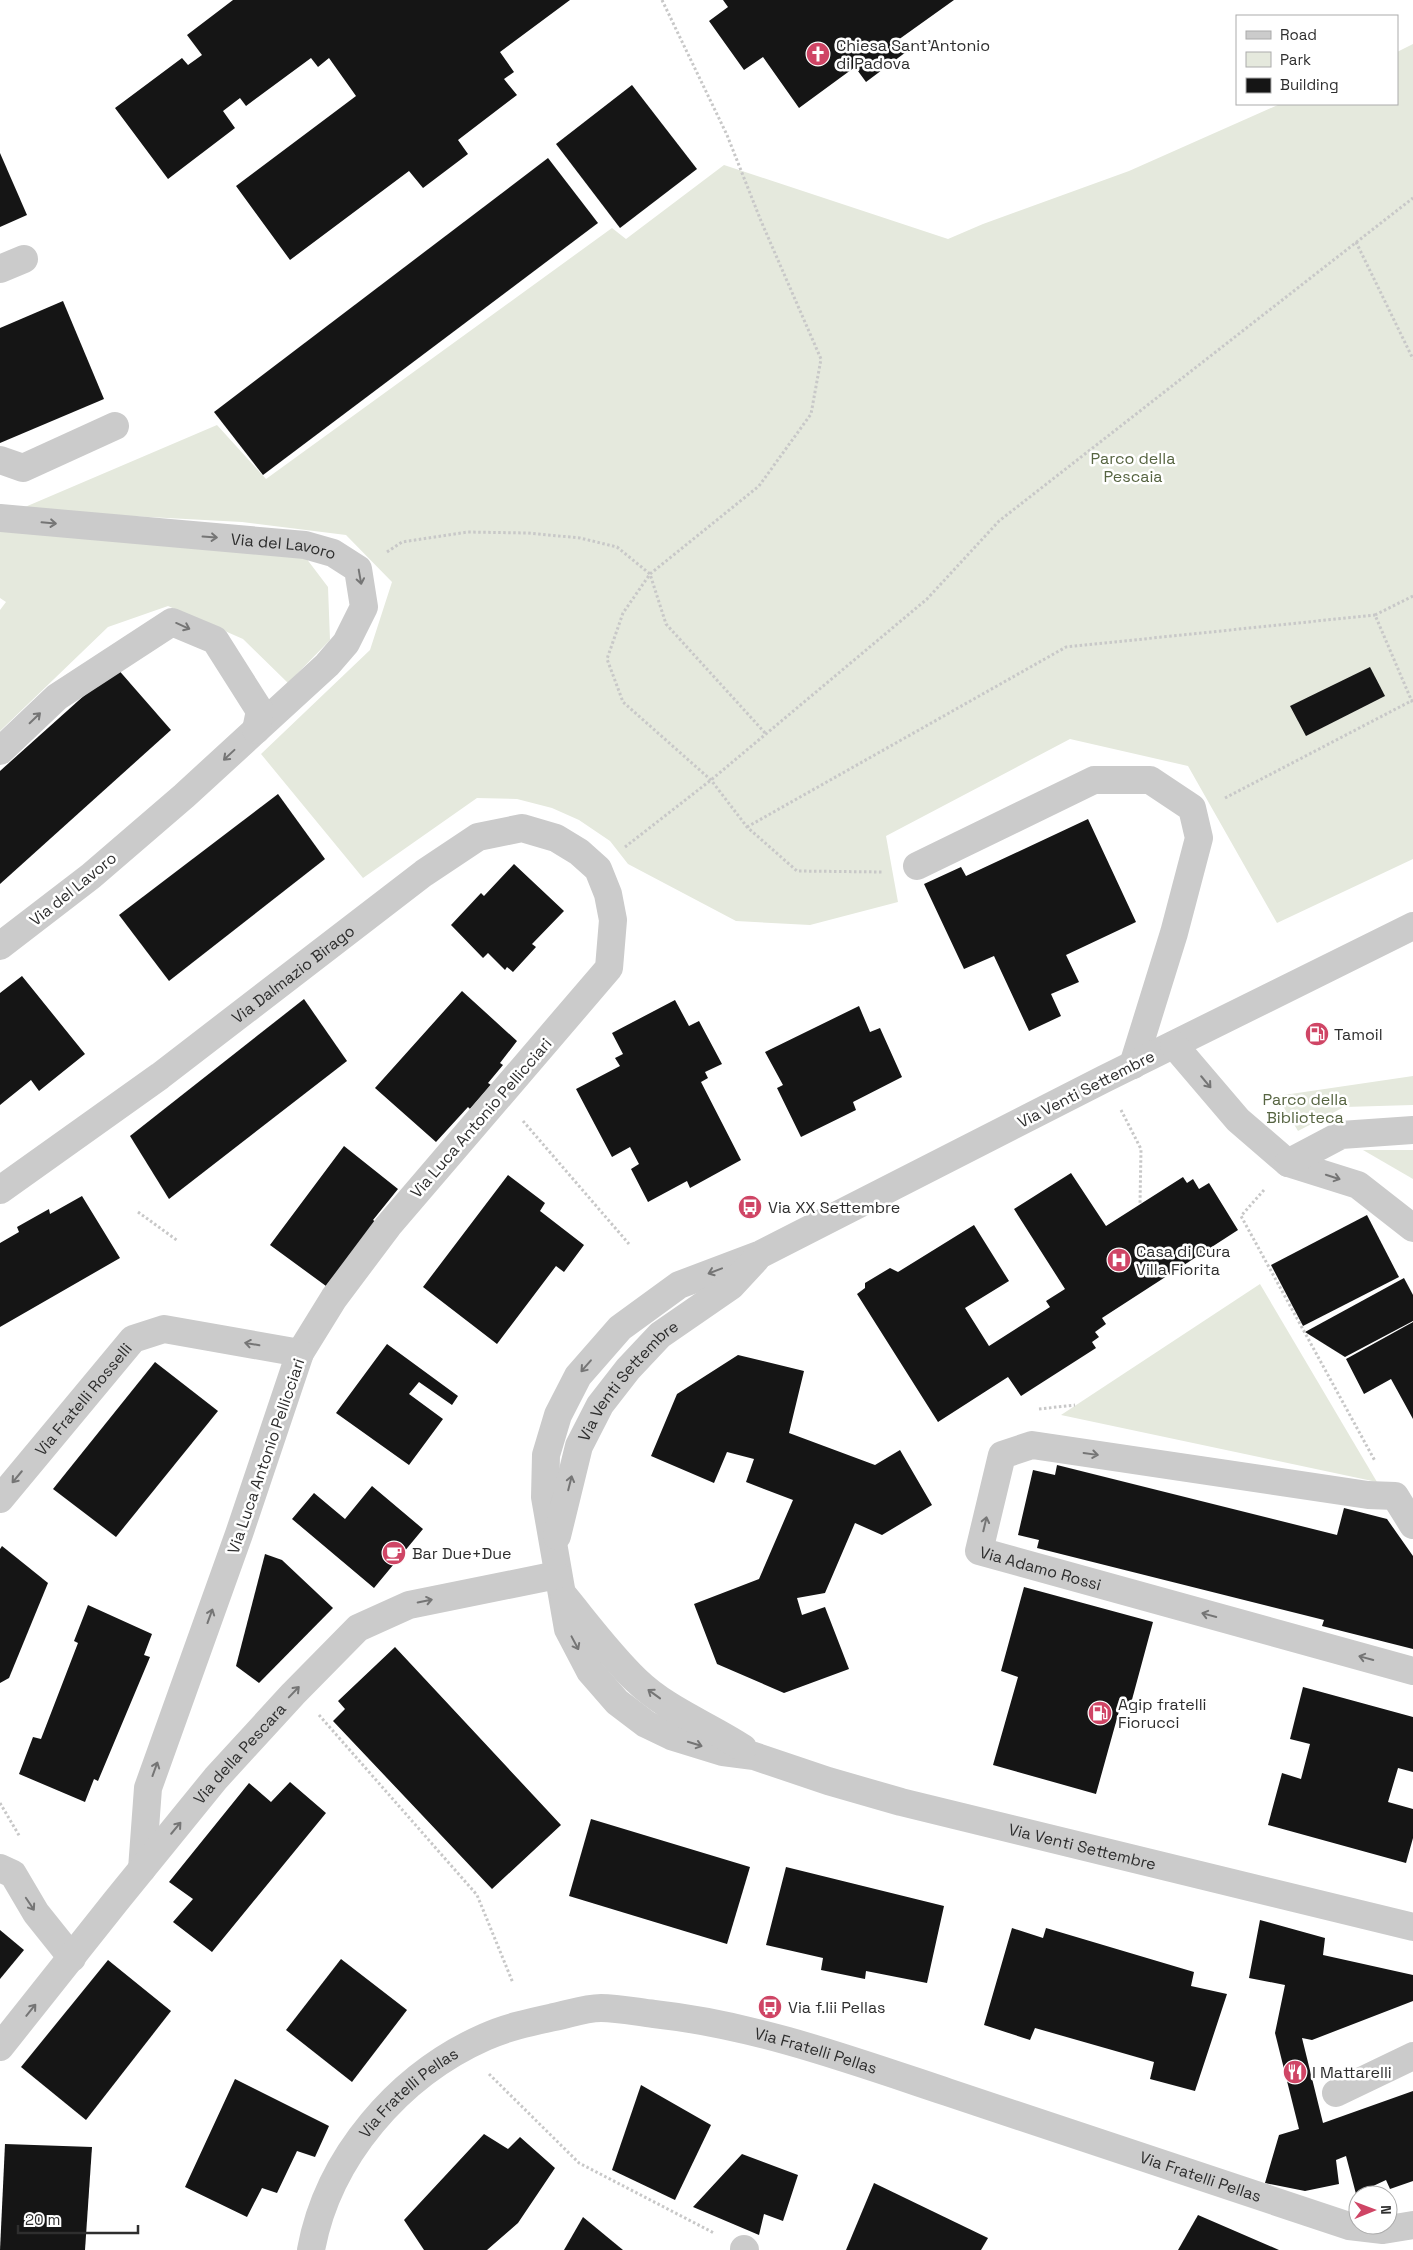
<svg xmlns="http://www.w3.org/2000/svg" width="1413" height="2250" font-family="'Space Grotesk',sans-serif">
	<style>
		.green { fill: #e5e9dd }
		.building { fill: #151515 }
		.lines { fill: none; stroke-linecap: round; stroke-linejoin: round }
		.path { stroke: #c8c8c8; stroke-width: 3; stroke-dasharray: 2.5 2.5; stroke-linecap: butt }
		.minor { stroke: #cbcbcb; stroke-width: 28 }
		.oneway { stroke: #757575 }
		.labels { text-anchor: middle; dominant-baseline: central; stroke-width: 5; stroke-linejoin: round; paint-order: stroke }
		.poi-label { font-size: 16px; fill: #2e2e2e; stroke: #fff; text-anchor: start }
		.park-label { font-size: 16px; fill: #566441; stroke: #fff }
		.street-label { font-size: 16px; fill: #2e2e2e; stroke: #fff }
	</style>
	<rect width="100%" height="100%" fill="#fff"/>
	<g class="green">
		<polygon points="1413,44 1413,859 1277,923 1188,766 1070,739 886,836 898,902 810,925 736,921 628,864 610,841 579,820 552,808 517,799 477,798 363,878 261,754 370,650 392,582 346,535 242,522 18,510 217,425 266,479 612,228 626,239 724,165 948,239 983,224 1129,171 1280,104 1397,104 1397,52"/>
		<polygon points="0,530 306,558 328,587 330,640 288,683 243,639 168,606 108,627 0,731 0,610 6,602 0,598"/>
		<polygon points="1413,1076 1413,1105 1344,1107 1298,1131 1277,1096"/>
		<polygon points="1363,1150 1413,1150 1413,1179"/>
		<polygon points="1260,1284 1377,1482 1061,1415"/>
	</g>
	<g class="building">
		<polygon points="233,0 570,0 500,52 514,72 504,79 517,95 458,140 468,154 423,188 409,171 290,260 236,186 356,96 329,58 318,67 311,58 246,106 240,98 223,111 235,128 168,179 115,108 182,58 188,65 202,55 187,35"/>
		<polygon points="723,0 954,0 898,40 906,52 866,82 855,67 799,108 763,57 744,70 709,21 728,7"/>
		<polygon points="632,85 697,169 620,228 556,144"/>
		<polygon points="0,153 27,215 0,227"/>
		<polygon points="548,158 598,223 263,475 214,412"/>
		<polygon points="63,301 104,399 0,443 0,328"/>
		<polygon points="116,667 171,730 0,884 0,771"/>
		<polygon points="1370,667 1385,696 1306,736 1290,706"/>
		<polygon points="278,794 325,859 169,981 119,915"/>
		<polygon points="1088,819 1136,922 1066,955 1079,982 1051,994 1061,1016 1029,1031 994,956 964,969 924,884 961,867 966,876"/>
		<polygon points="514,864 564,911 532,944 536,947 513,972 507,967 505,970 488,953 483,958 451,925 481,893 484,896"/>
		<polygon points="22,976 85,1054 39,1091 31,1080 0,1105 0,993"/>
		<polygon points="462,991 517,1041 500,1063 503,1065 488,1083 491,1085 470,1109 468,1107 436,1142 375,1088"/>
		<polygon points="304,999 347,1061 169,1199 130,1136"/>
		<polygon points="675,1000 689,1026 699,1021 722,1064 705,1072 708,1078 701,1082 741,1160 690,1188 687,1181 648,1202 631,1169 639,1164 630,1147 612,1157 576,1089 620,1066 615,1058 623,1054 612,1033"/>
		<polygon points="859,1006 870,1032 880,1028 902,1077 853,1102 856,1110 801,1137 777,1088 783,1085 765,1052"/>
		<polygon points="344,1146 398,1189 373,1220 376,1222 326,1286 270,1245"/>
		<polygon points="1071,1173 1106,1226 1183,1177 1187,1183 1193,1179 1199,1189 1209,1183 1238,1230 1102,1318 1106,1324 1095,1332 1099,1337 1092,1342 1096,1348 1021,1396 1008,1377 938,1422 857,1294 865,1288 865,1283 890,1268 898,1272 974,1225 1009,1281 965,1308 989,1346 1050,1307 1046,1301 1065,1289 1014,1209"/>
		<polygon points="508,1175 545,1203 540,1211 584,1245 564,1272 556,1266 497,1344 423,1287"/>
		<polygon points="82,1196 120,1258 0,1327 0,1243 19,1232 17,1227 49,1209 50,1214"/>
		<polygon points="1367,1215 1399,1277 1303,1326 1271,1265"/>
		<polygon points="1404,1278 1413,1295 1413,1321 1345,1357 1305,1332"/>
		<polygon points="1413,1322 1413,1419 1391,1379 1364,1394 1346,1359"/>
		<polygon points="387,1344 458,1396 452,1405 419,1382 409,1394 443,1419 409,1465 336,1413"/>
		<polygon points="738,1355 804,1371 789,1433 875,1465 900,1450 932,1505 882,1535 855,1523 825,1593 797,1598 802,1615 825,1607 849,1669 784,1693 717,1664 694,1604 759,1579 793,1500 746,1482 754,1459 727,1452 714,1483 651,1456 677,1394"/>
		<polygon points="155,1362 218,1411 116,1537 53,1489"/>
		<polygon points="1057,1465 1337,1535 1344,1508 1387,1519 1413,1556 1413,1649 1322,1626 1324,1620 1037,1548 1039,1540 1018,1535 1033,1470 1055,1475"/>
		<polygon points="372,1486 423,1529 374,1588 292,1519 314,1493 345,1519"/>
		<polygon points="2,1546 48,1583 9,1678 0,1683 0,1549"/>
		<polygon points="265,1554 282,1560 333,1608 259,1683 236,1666"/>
		<polygon points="1024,1587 1153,1622 1130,1707 1121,1704 1096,1794 993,1765 1018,1677 1001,1671"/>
		<polygon points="88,1605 152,1634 144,1655 150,1657 98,1781 94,1779 85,1802 19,1774 33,1737 41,1739 78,1643 74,1641"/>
		<polygon points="395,1647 561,1825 492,1889 333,1721 345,1709 338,1701"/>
		<polygon points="1303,1687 1413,1717 1413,1772 1398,1768 1388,1802 1413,1809 1413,1838 1406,1863 1268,1825 1282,1773 1301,1779 1310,1744 1290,1739"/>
		<polygon points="290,1782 326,1813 212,1952 173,1922 193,1899 169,1882 249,1783 271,1802"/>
		<polygon points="591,1819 750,1867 727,1944 569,1896"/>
		<polygon points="786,1867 944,1906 927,1983 866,1971 865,1979 821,1970 823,1958 766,1945"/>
		<polygon points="1260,1920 1325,1938 1323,1955 1413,1975 1413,2001 1312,2040 1302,2038 1323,2123 1413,2091 1413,2181 1390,2189 1386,2180 1356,2194 1346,2156 1336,2160 1339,2184 1305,2191 1265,2183 1279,2135 1299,2129 1275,2033 1285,1985 1249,1978"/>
		<polygon points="1012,1928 1043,1938 1046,1928 1194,1972 1191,1986 1227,1994 1195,2091 1150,2079 1154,2062 1035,2028 1030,2040 984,2025"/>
		<polygon points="0,1930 24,1950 0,1979"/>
		<polygon points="341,1959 407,2010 352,2082 286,2030"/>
		<polygon points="108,1960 171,2011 86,2120 21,2067"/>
		<polygon points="235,2079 329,2126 315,2157 297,2151 277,2193 262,2188 247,2217 185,2187"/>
		<polygon points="641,2085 711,2125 675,2200 612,2170"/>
		<polygon points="484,2134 508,2149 520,2137 555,2168 518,2223 487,2250 424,2250 404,2220"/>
		<polygon points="5,2144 92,2147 85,2250 0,2250"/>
		<polygon points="742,2154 798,2175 783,2221 764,2214 759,2235 693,2207"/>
		<polygon points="874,2183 988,2238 981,2250 846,2250"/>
		<polygon points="1198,2215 1279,2250 1178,2250"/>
		<polygon points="583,2217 623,2250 564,2250"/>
	</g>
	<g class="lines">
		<g class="path">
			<polyline points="662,0 727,135 761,221 821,359 811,414 759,486 650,574 623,613 607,659 623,702 711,780 747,827 797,871 883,872"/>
			<polyline points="1356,242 1413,359"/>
			<polyline points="387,552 402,542 468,532 528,533 580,538 617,547 650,574 666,624 766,734"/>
			<polyline points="1413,596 1375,615 1413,704"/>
			<polyline points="1225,798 1413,700"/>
			<polyline points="747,827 1066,647 1375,615"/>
			<polyline points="625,847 711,780 927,599 999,521 1413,198"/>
			<polyline points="1121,1110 1141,1149 1140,1204"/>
			<polyline points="523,1121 629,1244"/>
			<polyline points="1264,1190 1241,1216 1375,1461"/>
			<polyline points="138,1212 178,1241"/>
			<polyline points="1039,1409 1075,1405"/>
			<polyline points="319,1715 477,1895 513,1983"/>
			<polyline points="0,1803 20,1837"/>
			<polyline points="489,2074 579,2163 714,2233"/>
		</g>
		<g class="minor">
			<polyline points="0,269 24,259"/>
			<polyline points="0,460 23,468 115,426"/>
			<path id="s1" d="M0 518 305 545 333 553 358 569 364 607 346 643 327 665 184 796 91 876 0 946"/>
			<polyline points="0,751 57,697 172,622 215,640 260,711 256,730"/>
			<polyline points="917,866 1094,780 1150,780 1192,808 1199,838 1174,933 1133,1065"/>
			<path id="s2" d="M1413 926 1104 1079 761 1254 679 1285 620 1328 578 1376 558 1415 546 1455 545 1497 568 1629 590 1671 617 1702 646 1724 671 1736 723 1752 754 1756 828 1781 901 1802 1413 1927"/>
			<polyline points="1174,1045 1238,1120 1288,1163 1358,1185 1413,1228"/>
			<polyline points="1288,1163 1341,1135 1413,1130"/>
			<path id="s3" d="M0 1190 160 1076 424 873 478 837 522 828 556 838 579 852 598 869 608 894 613 920 609 968 388 1226 334 1298 300 1353 239 1534 148 1788 142 1869"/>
			<path id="s4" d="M0 1499 133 1339 164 1329 300 1353"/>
			<path id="s5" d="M1413 1525 1395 1496 1368 1495 1032 1445 1002 1455 979 1551 1413 1671"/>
			<path id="s6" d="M557 1536 579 1446 600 1405 628 1369 660 1335 731 1286 756 1259"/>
			<path d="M564 1596C587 1624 610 1655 636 1680 667 1710 708 1725 743 1748"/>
			<polyline points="0,1868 13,1874 36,1913 72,1958"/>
			<path id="s7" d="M0 2047 116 1901 216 1778 293 1694 358 1628 409 1605 557 1575"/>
			<polyline points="1336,2093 1413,2056"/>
			<polyline points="744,2249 745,2250"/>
			<path id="s8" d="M311 2250C328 2157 399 2075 485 2037 507 2027 531 2022 554 2017 569 2014 585 2008 601 2008 618 2008 637 2012 654 2014 755 2025 851 2060 947 2092 1081 2136 1215 2181 1349 2226L1383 2230 1413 2225"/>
		</g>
	</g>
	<defs><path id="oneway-shaft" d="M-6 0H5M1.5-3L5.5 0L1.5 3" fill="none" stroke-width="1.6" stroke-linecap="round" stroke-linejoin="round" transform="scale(1.25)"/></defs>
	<g class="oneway">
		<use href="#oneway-shaft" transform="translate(49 523) rotate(5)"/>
		<use href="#oneway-shaft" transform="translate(210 537) rotate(4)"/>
		<use href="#oneway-shaft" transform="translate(360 577) rotate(80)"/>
		<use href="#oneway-shaft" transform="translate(183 626) rotate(24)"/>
		<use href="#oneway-shaft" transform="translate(35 718) rotate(-44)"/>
		<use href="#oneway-shaft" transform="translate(229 755) rotate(137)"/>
		<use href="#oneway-shaft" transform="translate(1206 1082) rotate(50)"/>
		<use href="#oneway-shaft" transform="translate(1333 1177) rotate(18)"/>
		<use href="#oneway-shaft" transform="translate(715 1271) rotate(159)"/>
		<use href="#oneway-shaft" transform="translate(252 1344) rotate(-170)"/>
		<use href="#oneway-shaft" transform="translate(586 1366) rotate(131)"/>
		<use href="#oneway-shaft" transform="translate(1091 1454) rotate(8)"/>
		<use href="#oneway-shaft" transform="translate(17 1477) rotate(130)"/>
		<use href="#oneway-shaft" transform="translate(570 1483) rotate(-76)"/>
		<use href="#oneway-shaft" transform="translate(985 1524) rotate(-77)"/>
		<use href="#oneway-shaft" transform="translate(425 1601) rotate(-12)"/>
		<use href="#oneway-shaft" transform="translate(1209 1615) rotate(-165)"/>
		<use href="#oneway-shaft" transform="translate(210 1616) rotate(-70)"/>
		<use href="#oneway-shaft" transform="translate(575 1643) rotate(62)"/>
		<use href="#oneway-shaft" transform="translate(1366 1658) rotate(-165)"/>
		<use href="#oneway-shaft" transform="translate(294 1692) rotate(-46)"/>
		<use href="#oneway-shaft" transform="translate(654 1694) rotate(-144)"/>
		<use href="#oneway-shaft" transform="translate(695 1744) rotate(17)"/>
		<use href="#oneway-shaft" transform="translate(155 1769) rotate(-70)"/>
		<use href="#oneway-shaft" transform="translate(176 1828) rotate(-50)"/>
		<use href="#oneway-shaft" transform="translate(30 1904) rotate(56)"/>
		<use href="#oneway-shaft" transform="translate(31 2010) rotate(-51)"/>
	</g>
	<defs>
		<g id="church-disc" transform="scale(1.25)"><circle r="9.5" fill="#cf4565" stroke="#fff"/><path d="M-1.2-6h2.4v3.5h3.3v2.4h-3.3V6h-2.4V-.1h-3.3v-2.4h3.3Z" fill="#fff"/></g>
		<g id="fuel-disc" transform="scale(1.25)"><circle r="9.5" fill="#cf4565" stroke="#fff"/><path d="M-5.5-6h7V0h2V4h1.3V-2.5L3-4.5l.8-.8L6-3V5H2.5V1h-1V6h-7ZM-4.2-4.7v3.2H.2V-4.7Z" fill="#fff"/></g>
		<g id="bus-disc" transform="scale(1.25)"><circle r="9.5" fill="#cf4565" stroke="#fff"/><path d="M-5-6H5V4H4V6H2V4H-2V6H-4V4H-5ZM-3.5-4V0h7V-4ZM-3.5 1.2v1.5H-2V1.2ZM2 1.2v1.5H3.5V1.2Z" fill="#fff"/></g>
		<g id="hospital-disc" transform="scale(1.25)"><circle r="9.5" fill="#cf4565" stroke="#fff"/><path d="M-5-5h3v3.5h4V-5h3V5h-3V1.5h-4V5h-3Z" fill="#fff"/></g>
		<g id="cafe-disc" transform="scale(1.25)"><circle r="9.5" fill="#cf4565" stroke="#fff"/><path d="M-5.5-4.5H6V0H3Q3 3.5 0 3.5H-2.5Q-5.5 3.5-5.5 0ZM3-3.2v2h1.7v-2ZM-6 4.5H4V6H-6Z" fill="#fff"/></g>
		<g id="restaurant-disc" transform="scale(1.25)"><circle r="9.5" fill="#cf4565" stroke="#fff"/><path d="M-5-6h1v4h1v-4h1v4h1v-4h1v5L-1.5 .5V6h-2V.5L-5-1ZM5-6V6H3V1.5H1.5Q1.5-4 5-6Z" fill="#fff"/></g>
	</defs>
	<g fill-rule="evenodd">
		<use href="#church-disc" x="818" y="54"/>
		<use href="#fuel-disc" x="1317" y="1034"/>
		<use href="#bus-disc" x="750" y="1207"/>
		<use href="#hospital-disc" x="1119" y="1260"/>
		<use href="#cafe-disc" x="394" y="1553"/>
		<use href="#fuel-disc" x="1100" y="1713"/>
		<use href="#bus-disc" x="770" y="2007"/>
		<use href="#restaurant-disc" x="1295" y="2072"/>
	</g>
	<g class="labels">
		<g class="poi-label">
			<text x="836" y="45">Chiesa Sant'Antonio<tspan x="836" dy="18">di Padova</tspan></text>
			<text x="1334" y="1034">Tamoil</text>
			<text x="768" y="1207">Via XX Settembre</text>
			<text x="1136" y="1251">Casa di Cura<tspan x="1136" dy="18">Villa Fiorita</tspan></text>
			<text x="412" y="1553">Bar Due+Due</text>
			<text x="1118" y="1704">Agip fratelli<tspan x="1118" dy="18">Fiorucci</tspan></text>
			<text x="788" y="2007">Via f.lii Pellas</text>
			<text x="1312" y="2072">I Mattarelli</text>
		</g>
		<g class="park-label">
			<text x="1133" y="458">Parco della<tspan x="1133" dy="18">Pescaia</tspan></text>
			<text x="1305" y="1099">Parco della<tspan x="1305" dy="18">Biblioteca</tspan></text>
		</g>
		<g class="street-label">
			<text stroke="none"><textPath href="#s1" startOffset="285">Via del Lavoro</textPath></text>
			<text transform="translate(73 889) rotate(-39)">Via del Lavoro</text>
			<text stroke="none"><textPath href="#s3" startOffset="364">Via Dalmazio Birago</textPath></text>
			<text transform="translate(1086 1089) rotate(-27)">Via Venti Settembre</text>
			<text transform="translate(481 1118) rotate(-49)">Via Luca Antonio Pellicciari</text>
			<text stroke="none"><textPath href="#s6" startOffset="175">Via Venti Settembre</textPath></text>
			<text stroke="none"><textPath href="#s4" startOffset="130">Via Fratelli Rosselli</textPath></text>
			<text transform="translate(266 1456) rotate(-71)">Via Luca Antonio Pellicciari</text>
			<text stroke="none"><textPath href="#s5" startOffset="595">Via Adamo Rossi</textPath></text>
			<text stroke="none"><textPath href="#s7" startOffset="379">Via della Pescara</textPath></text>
			<text stroke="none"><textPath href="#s2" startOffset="1795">Via Venti Settembre</textPath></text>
			<text stroke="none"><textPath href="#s8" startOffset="625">Via Fratelli Pellas</textPath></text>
			<text stroke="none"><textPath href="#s8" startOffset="190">Via Fratelli Pellas</textPath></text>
			<text stroke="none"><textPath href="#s8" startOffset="1030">Via Fratelli Pellas</textPath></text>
		</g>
	</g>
	<rect x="1236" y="15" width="162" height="90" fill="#ffffff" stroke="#ababab"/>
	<rect x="1246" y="31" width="25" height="8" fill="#cbcbcb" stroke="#ababab"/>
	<text x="1280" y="40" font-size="15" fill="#2e2e2e">Road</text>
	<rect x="1246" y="52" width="25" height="15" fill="#e5e9dd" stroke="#ababab"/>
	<text x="1280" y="65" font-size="15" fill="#2e2e2e">Park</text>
	<rect x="1246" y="78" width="25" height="15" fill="#151515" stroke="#ababab"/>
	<text x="1280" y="90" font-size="15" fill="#2e2e2e">Building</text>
	<g transform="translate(1373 2210) rotate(89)"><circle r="24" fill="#ffffff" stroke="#ababab"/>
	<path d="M0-4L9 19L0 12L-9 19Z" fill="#cf4565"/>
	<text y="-8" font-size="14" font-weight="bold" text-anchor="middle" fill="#2e2e2e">N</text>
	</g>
	<path d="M18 2225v8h120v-8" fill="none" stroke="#2e2e2e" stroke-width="2.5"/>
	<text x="25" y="2225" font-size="15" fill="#2e2e2e" stroke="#ffffff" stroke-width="4" paint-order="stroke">20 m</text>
</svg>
